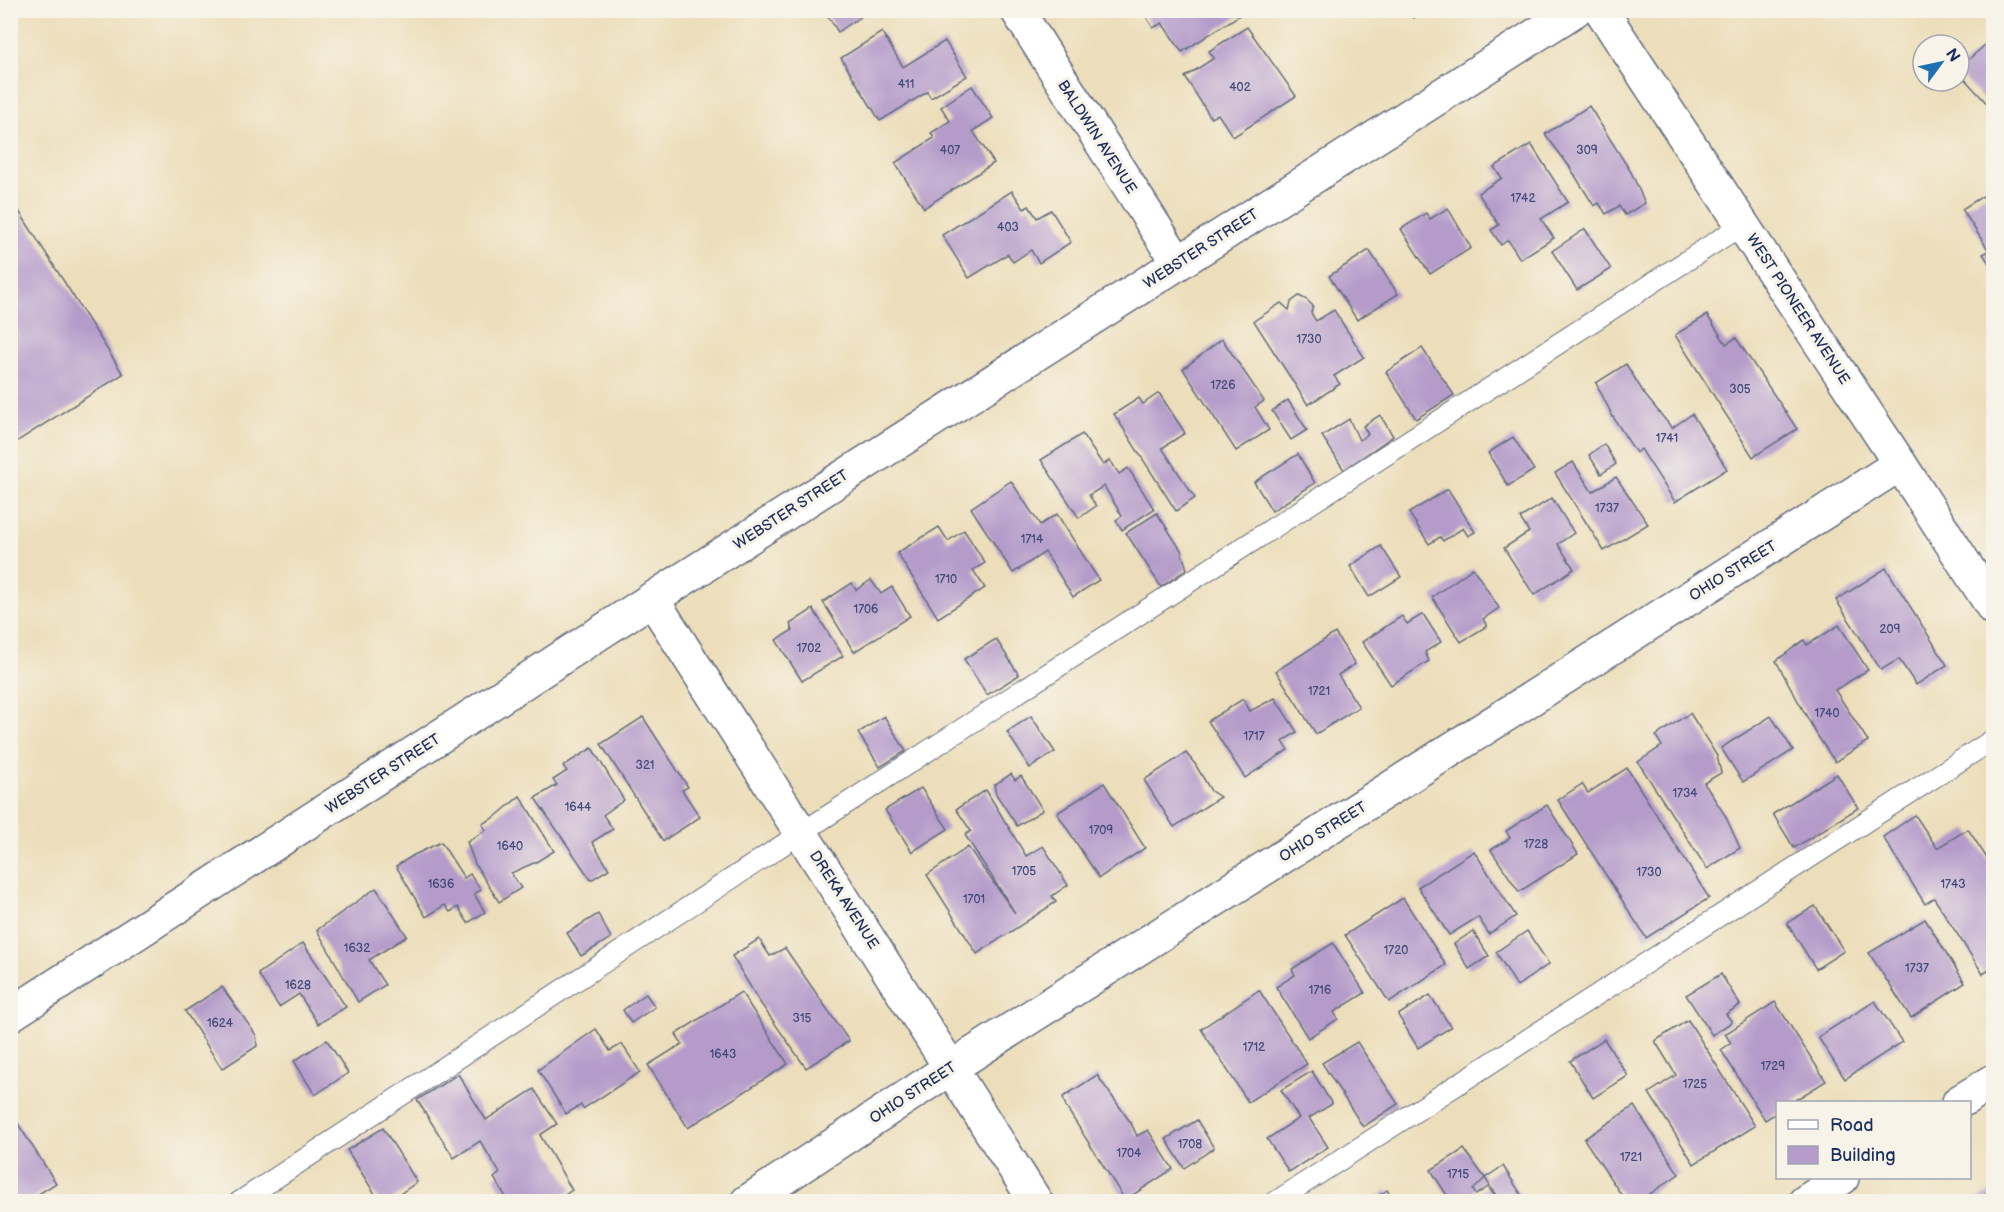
<svg xmlns="http://www.w3.org/2000/svg" width="2004" height="1212" font-family="'Balsamiq Sans',sans-serif">
	<style>
		.building { fill: #b49bca }
		.lines { fill: none; stroke-linecap: round; stroke-linejoin: round }
		.service-casing { stroke: #646c7e; stroke-width: 22 }
		.minor-casing { stroke: #646c7e; stroke-width: 36 }
		.tertiary-casing { stroke: #646c7e; stroke-width: 36 }
		.service { stroke: #fff; stroke-width: 20 }
		.minor { stroke: #fff; stroke-width: 33 }
		.tertiary { stroke: #fff; stroke-width: 33 }
		.labels { text-anchor: middle; dominant-baseline: central; stroke-width: 6; stroke-linejoin: round; paint-order: stroke }
		.number-label { font-size: 12px; fill: #414a79 }
		.street-label { font-size: 15px; fill: #1b2f5e; stroke: #f7f3e8 }
	</style>
	<rect width="100%" height="100%" fill="#f7f3e8"/>
	<filter id="ink" filterUnits="userSpaceOnUse"><feTurbulence type="fractalNoise" baseFrequency=".0167" numOctaves="2"/><feDisplacementMap in="SourceGraphic" scale="12" xChannelSelector="R" yChannelSelector="G"/><feConvolveMatrix kernelMatrix="1 2 1 2 8 2 1 2 1" color-interpolation-filters="sRGB"/></filter>
	<filter id="wash" filterUnits="userSpaceOnUse"><feTurbulence type="fractalNoise" baseFrequency=".008" numOctaves="4" result="noise"/><feDisplacementMap in="SourceGraphic" scale="24" xChannelSelector="R" yChannelSelector="G"/><feGaussianBlur stdDeviation="1.35" result="paint"/><feColorMatrix in="noise" values="0 0 0 0 0 0 0 0 0 0 0 0 0 0 0 0 0 1.4 0 .05"/><feComposite in="paint" operator="in"/></filter>
	<g filter="url(#wash)">
		<rect width="100%" height="100%" fill="#ecdeba"/>
		<g id="blocks">
			<g class="building">
				<polygon points="824,10 870,10 838,32"/>
				<polygon points="1142,10 1242,10 1243,13 1182,52 1162,23 1153,28"/>
				<polygon points="1409,10 1427,10 1414,18"/>
				<polygon points="1247,27 1296,96 1233,137 1218,114 1211,118 1185,77 1214,58 1209,51"/>
				<polygon points="882,32 903,67 945,41 967,76 931,98 927,92 880,121 841,58"/>
				<polygon points="1994,37 1994,111 1959,73 1959,68"/>
				<polygon points="972,86 993,118 973,131 994,163 924,208 895,163 934,138 931,133 950,121 941,107"/>
				<polygon points="1589,106 1631,172 1645,203 1625,215 1619,206 1606,214 1599,203 1594,206 1569,166 1545,134"/>
				<polygon points="1531,144 1568,202 1541,219 1554,238 1520,259 1508,240 1501,245 1491,230 1499,225 1478,193 1502,178 1494,167"/>
				<polygon points="1994,189 1994,271 1983,254 1989,251 1962,209"/>
				<polygon points="1012,191 1024,209 1029,206 1037,218 1051,210 1071,242 1039,263 1031,250 1013,262 1008,254 969,278 942,235"/>
				<polygon points="10,197 123,374 10,446"/>
				<polygon points="1448,208 1471,248 1430,274 1401,229 1426,213 1430,219"/>
				<polygon points="1585,229 1611,269 1577,290 1552,251"/>
				<polygon points="1369,250 1398,294 1357,320 1329,276"/>
				<polygon points="1299,296 1307,300 1313,306 1311,313 1316,321 1334,310 1364,357 1334,376 1340,384 1308,405 1254,321 1281,303 1289,310 1291,302"/>
				<polygon points="1707,315 1726,344 1736,338 1797,429 1753,457 1675,335"/>
				<polygon points="1222,339 1264,401 1255,407 1269,430 1236,451 1183,369"/>
				<polygon points="1422,348 1454,395 1416,419 1386,372"/>
				<polygon points="1626,364 1645,395 1672,428 1692,414 1727,469 1675,502 1641,449 1636,453 1613,417 1596,383"/>
				<polygon points="1159,393 1185,433 1162,448 1195,498 1176,511 1114,414 1139,398 1143,404"/>
				<polygon points="1288,400 1307,430 1291,440 1272,411"/>
				<polygon points="1380,415 1393,436 1344,470 1322,436 1349,419 1359,440 1368,434 1363,426"/>
				<polygon points="1082,434 1103,465 1110,460 1119,474 1128,468 1154,509 1122,530 1116,520 1122,516 1104,486 1089,495 1096,506 1079,518 1041,460"/>
				<polygon points="1513,437 1534,470 1508,486 1488,453"/>
				<polygon points="1604,444 1616,464 1601,474 1589,455"/>
				<polygon points="1298,454 1315,483 1272,511 1254,482"/>
				<polygon points="1573,462 1592,492 1616,477 1648,524 1604,551 1555,473"/>
				<polygon points="1011,481 1040,525 1057,514 1099,580 1073,597 1045,552 1013,573 971,508"/>
				<polygon points="1448,489 1475,532 1468,536 1463,528 1443,541 1440,537 1429,544 1409,513"/>
				<polygon points="1552,498 1574,533 1558,544 1574,569 1534,595 1504,548 1529,532 1520,518"/>
				<polygon points="1157,513 1181,550 1187,569 1161,587 1126,533"/>
				<polygon points="939,527 948,541 964,530 985,563 973,570 985,588 938,618 897,553"/>
				<polygon points="1381,546 1401,577 1369,597 1350,566"/>
				<polygon points="1473,568 1499,608 1483,619 1487,626 1461,642 1432,597"/>
				<polygon points="1886,568 1947,665 1916,685 1899,659 1881,670 1836,600"/>
				<polygon points="871,580 881,594 892,587 910,616 854,652 823,602 852,583 856,590"/>
				<polygon points="813,609 843,656 802,681 776,640 793,630 790,624"/>
				<polygon points="1423,614 1441,642 1425,652 1429,661 1391,685 1362,642 1402,616 1407,624"/>
				<polygon points="1839,625 1868,670 1835,690 1868,741 1835,762 1817,735 1776,661 1804,640 1807,645"/>
				<polygon points="1335,633 1355,664 1338,675 1359,707 1316,734 1276,671"/>
				<polygon points="996,639 1019,675 987,695 964,659"/>
				<polygon points="1275,698 1297,732 1283,741 1288,750 1245,778 1208,721 1243,699 1250,711"/>
				<polygon points="1690,713 1717,756 1721,773 1704,783 1725,815 1740,848 1707,869 1638,762 1662,746 1656,736"/>
				<polygon points="884,716 906,751 880,767 858,733"/>
				<polygon points="1031,716 1055,752 1030,768 1007,732"/>
				<polygon points="1771,716 1793,750 1743,782 1721,748"/>
				<polygon points="643,717 688,787 682,790 700,817 663,841 601,744"/>
				<polygon points="592,748 624,800 603,815 613,829 592,842 609,869 591,880 535,798 557,785 553,780 567,771 563,766"/>
				<polygon points="1186,753 1195,764 1211,791 1220,797 1174,827 1144,780"/>
				<polygon points="1627,768 1709,898 1646,938 1558,800 1582,784 1588,793"/>
				<polygon points="1011,774 1015,780 1021,776 1043,810 1017,826 996,794 994,785"/>
				<polygon points="1837,774 1858,808 1794,848 1773,814"/>
				<polygon points="1104,783 1145,848 1099,878 1057,813"/>
				<polygon points="921,788 948,829 912,852 885,810"/>
				<polygon points="986,790 1026,856 1043,846 1068,885 1052,896 1056,902 977,954 927,875 968,847 1015,913 965,835 971,831 956,809"/>
				<polygon points="520,796 554,851 536,862 511,873 521,888 499,902 475,864 467,842 486,830 482,824 495,817"/>
				<polygon points="1547,805 1578,854 1519,892 1491,850 1510,838 1506,831"/>
				<polygon points="1915,815 1937,848 1968,829 1994,869 1994,967 1983,974 1934,898 1925,904 1883,837"/>
				<polygon points="441,842 464,878 470,874 481,890 474,894 485,912 468,923 458,907 450,912 445,905 426,917 396,866 414,855"/>
				<polygon points="1474,851 1516,916 1489,934 1478,917 1449,935 1418,887"/>
				<polygon points="376,888 407,936 369,960 385,985 358,1002 317,930"/>
				<polygon points="1403,898 1446,965 1389,1002 1345,935"/>
				<polygon points="1815,906 1844,951 1816,969 1787,923"/>
				<polygon points="598,914 611,938 581,956 567,933"/>
				<polygon points="1925,919 1965,983 1911,1018 1869,953"/>
				<polygon points="1473,931 1489,956 1469,969 1454,944"/>
				<polygon points="1527,931 1549,964 1517,986 1496,952"/>
				<polygon points="759,939 770,956 785,948 849,1041 806,1068 759,1001 732,956"/>
				<polygon points="303,943 346,1007 318,1024 299,994 279,1007 258,974"/>
				<polygon points="1333,943 1365,993 1334,1012 1338,1019 1308,1038 1276,987 1295,975 1292,969"/>
				<polygon points="1721,974 1740,1005 1726,1014 1732,1022 1712,1035 1686,995"/>
				<polygon points="222,987 256,1035 257,1046 222,1069 185,1011"/>
				<polygon points="1259,990 1307,1064 1248,1102 1201,1029"/>
				<polygon points="741,992 788,1064 688,1128 648,1065 682,1044 676,1034"/>
				<polygon points="646,994 655,1007 631,1023 623,1010"/>
				<polygon points="1430,995 1451,1027 1418,1048 1398,1015"/>
				<polygon points="1875,1001 1902,1042 1845,1079 1818,1037"/>
				<polygon points="1775,1002 1826,1081 1792,1102 1778,1102 1778,1112 1765,1120 1721,1050 1731,1043 1725,1034"/>
				<polygon points="1688,1020 1755,1126 1694,1164 1649,1093 1676,1075 1655,1041"/>
				<polygon points="596,1029 610,1051 622,1044 640,1072 583,1109 581,1105 566,1114 538,1070"/>
				<polygon points="1604,1039 1628,1076 1593,1098 1570,1061"/>
				<polygon points="327,1040 348,1073 315,1095 294,1061"/>
				<polygon points="1357,1042 1398,1104 1363,1127 1322,1063"/>
				<polygon points="1312,1071 1332,1104 1309,1118 1328,1147 1289,1172 1267,1139 1299,1118 1281,1090"/>
				<polygon points="458,1074 486,1120 534,1089 557,1124 540,1135 572,1190 554,1202 509,1202 494,1178 500,1173 480,1141 454,1158 417,1100"/>
				<polygon points="1097,1075 1131,1123 1137,1136 1148,1130 1173,1169 1125,1200 1066,1107 1063,1097"/>
				<polygon points="1634,1106 1679,1174 1638,1202 1626,1202 1584,1139"/>
				<polygon points="13,1116 56,1183 26,1202 10,1202 10,1117"/>
				<polygon points="1197,1120 1214,1148 1184,1168 1166,1139"/>
				<polygon points="383,1128 417,1182 388,1202 380,1202 347,1150"/>
				<polygon points="1464,1149 1485,1178 1473,1190 1476,1195 1488,1187 1499,1202 1451,1202 1431,1170"/>
				<polygon points="1503,1166 1524,1199 1520,1202 1500,1202 1485,1178"/>
				<polygon points="1994,1189 1994,1202 1974,1202"/>
				<polygon points="1387,1190 1394,1202 1370,1202"/>
				<polygon points="1588,1196 1592,1202 1579,1202"/>
			</g>
		</g>
	</g>
	<g filter="url(#ink)">
		<use href="#blocks" fill-opacity="0" stroke="#646c7e" stroke-width="1.5"/>
		<g class="lines">
			<g class="service-casing">
				<g id="service">
					<polyline points="239,1202 801,833 1742,225"/>
					<polyline points="1275,1202 1994,739"/>
				</g>
			</g>
			<g class="minor-casing">
				<g id="minor">
					<polyline points="1017,10 1178,263"/>
					<polyline points="652,599 1036,1202"/>
					<polyline points="10,1015 652,599 1575,10"/>
					<polyline points="1959,1102 1994,1081"/>
					<polyline points="747,1202 952,1067 1900,464"/>
					<polyline points="1805,1202 1842,1178"/>
				</g>
			</g>
			<g class="tertiary-casing">
				<polyline id="tertiary" points="1601,10 1900,464 1994,609"/>
			</g>
			<use href="#service" class="service"/>
			<use href="#minor" class="minor"/>
			<use href="#tertiary" class="tertiary"/>
		</g>
	</g>
	<g class="labels">
		<g class="number-label">
			<text x="906" y="84">411</text>
			<text x="1240" y="87">402</text>
			<text x="950" y="150">407</text>
			<text x="1587" y="150">309</text>
			<text x="1523" y="198">1742</text>
			<text x="1008" y="227">403</text>
			<text x="1309" y="339">1730</text>
			<text x="1223" y="385">1726</text>
			<text x="1740" y="389">305</text>
			<text x="1667" y="438">1741</text>
			<text x="1607" y="508">1737</text>
			<text x="1032" y="539">1714</text>
			<text x="946" y="579">1710</text>
			<text x="866" y="609">1706</text>
			<text x="1890" y="629">209</text>
			<text x="809" y="648">1702</text>
			<text x="1319" y="691">1721</text>
			<text x="1827" y="713">1740</text>
			<text x="1254" y="736">1717</text>
			<text x="645" y="765">321</text>
			<text x="1685" y="793">1734</text>
			<text x="578" y="807">1644</text>
			<text x="1101" y="830">1709</text>
			<text x="1536" y="844">1728</text>
			<text x="510" y="846">1640</text>
			<text x="1024" y="871">1705</text>
			<text x="1649" y="872">1730</text>
			<text x="441" y="884">1636</text>
			<text x="1953" y="884">1743</text>
			<text x="974" y="899">1701</text>
			<text x="357" y="948">1632</text>
			<text x="1396" y="950">1720</text>
			<text x="1917" y="968">1737</text>
			<text x="298" y="985">1628</text>
			<text x="1320" y="990">1716</text>
			<text x="802" y="1018">315</text>
			<text x="220" y="1023">1624</text>
			<text x="1254" y="1047">1712</text>
			<text x="723" y="1054">1643</text>
			<text x="1773" y="1066">1729</text>
			<text x="1695" y="1084">1725</text>
			<text x="1190" y="1144">1708</text>
			<text x="1129" y="1153">1704</text>
			<text x="1631" y="1157">1721</text>
			<text x="1458" y="1174">1715</text>
		</g>
		<g class="street-label">
			<text transform="translate(1097 137) rotate(57)">BALDWIN AVENUE</text>
			<text transform="translate(1201 249) rotate(-33)">WEBSTER STREET</text>
			<text transform="translate(1798 309) rotate(57)">WEST PIONEER AVENUE</text>
			<text transform="translate(791 510) rotate(-33)">WEBSTER STREET</text>
			<text transform="translate(1733 571) rotate(-32)">OHIO STREET</text>
			<text transform="translate(383 774) rotate(-33)">WEBSTER STREET</text>
			<text transform="translate(1323 832) rotate(-32)">OHIO STREET</text>
			<text transform="translate(844 900) rotate(57)">DREKA AVENUE</text>
			<text transform="translate(913 1093) rotate(-33)">OHIO STREET</text>
		</g>
	</g>
	<rect width="2004" height="1212" fill="none" stroke="#f7f3e8" stroke-width="36"/>
	<rect x="1776" y="1101" width="195" height="78" fill="#f7f3e8" stroke="#9fa5b1" stroke-width="1.5"/>
	<rect x="1788" y="1120" width="30" height="9" fill="#ffffff" stroke="#9fa5b1" stroke-width="1.5"/>
	<text x="1830" y="1131" font-size="18" fill="#1b2f5e">Road</text>
	<rect x="1788" y="1146" width="30" height="18" fill="#b49bca" stroke="#9fa5b1" stroke-width="1.5"/>
	<text x="1830" y="1161" font-size="18" fill="#1b2f5e">Building</text>
	<g transform="translate(1941 63) rotate(57)"><circle r="28" fill="#f7f3e8" stroke="#9fa5b1" stroke-width="1.5"/>
	<path d="M0-4.5L10 22L0 15L-10 22Z" fill="#1f6fb2"/>
	<text y="-9" font-size="16" font-weight="bold" text-anchor="middle" fill="#1b2f5e">N</text>
	</g>
</svg>
